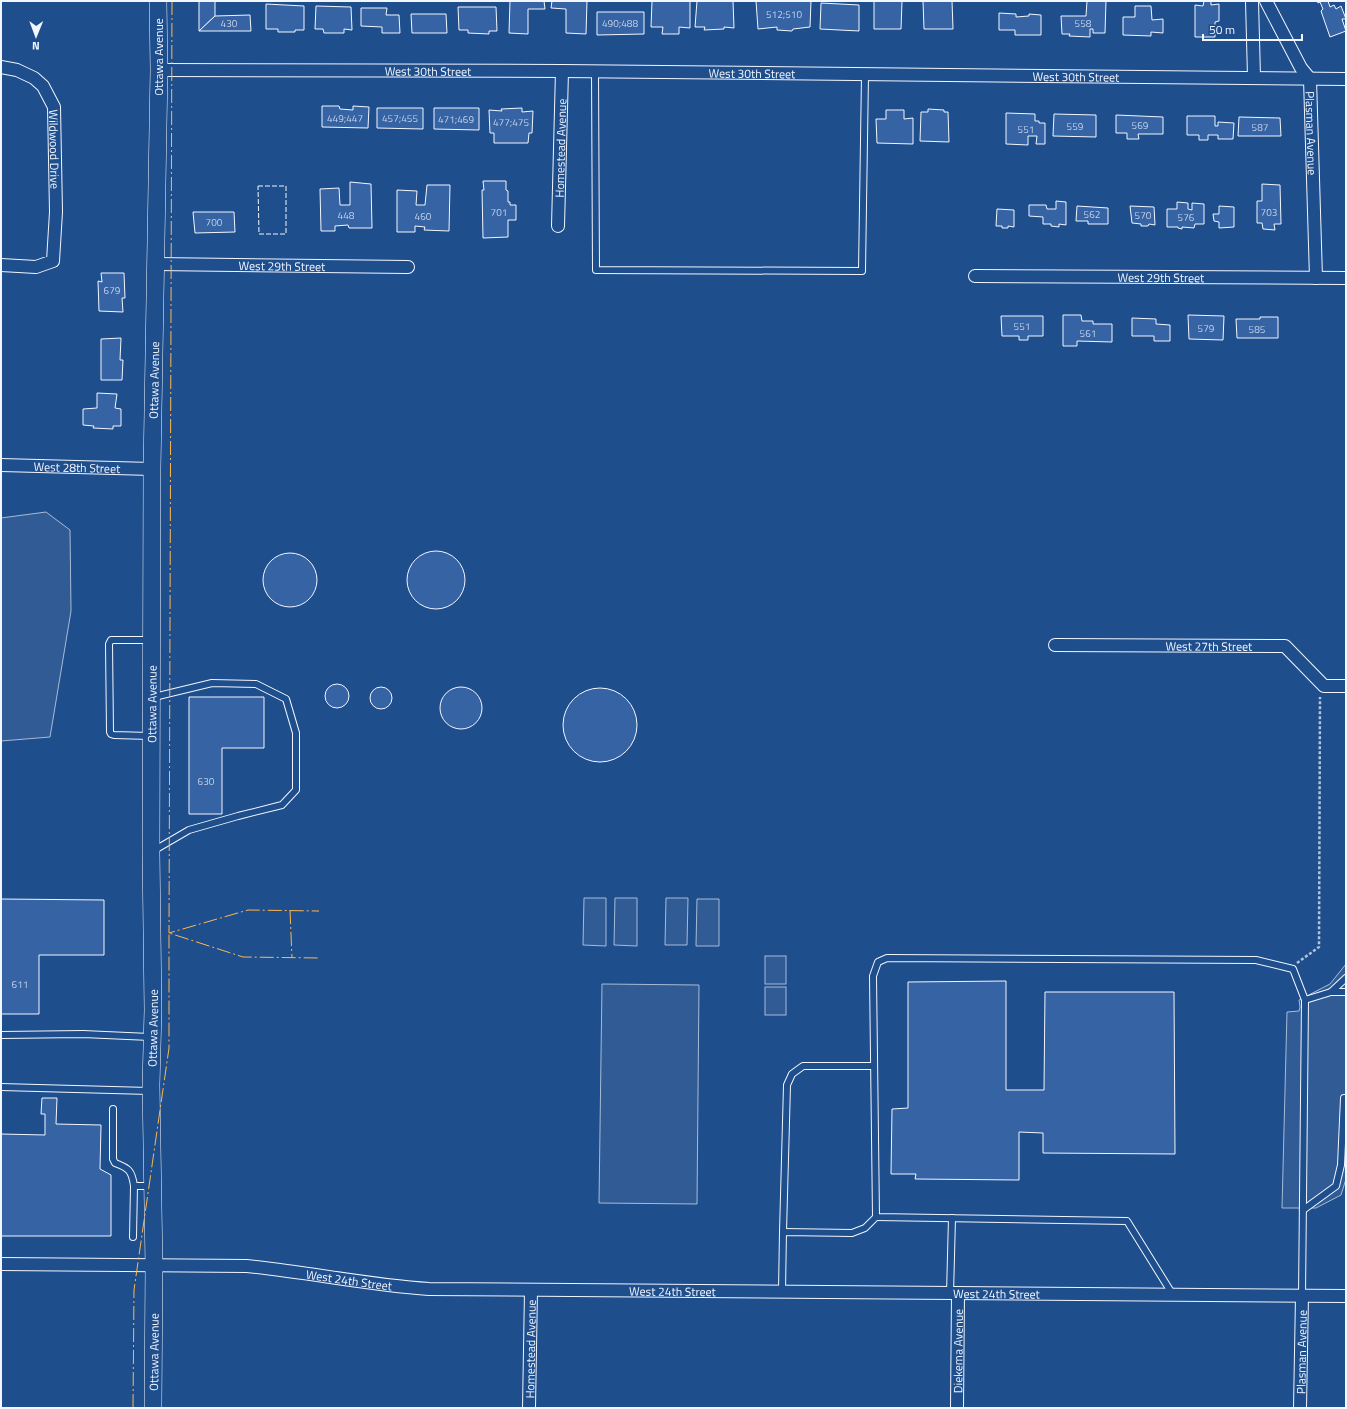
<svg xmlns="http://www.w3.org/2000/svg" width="1347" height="1409" font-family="'Titillium Web',sans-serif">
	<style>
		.built { fill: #305b95; stroke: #a8bbd7 }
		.building { fill: #3563a3; stroke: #f2f6ff }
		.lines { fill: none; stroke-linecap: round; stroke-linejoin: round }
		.lane-casing { stroke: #f2f6ff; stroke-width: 8 }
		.street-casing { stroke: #f2f6ff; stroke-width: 14 }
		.secondary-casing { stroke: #f2f6ff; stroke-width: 18 }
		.path { stroke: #b3c4dc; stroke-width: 2.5; stroke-dasharray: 3 2; stroke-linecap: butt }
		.lane { stroke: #1f4e8c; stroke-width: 6 }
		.street { stroke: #1f4e8c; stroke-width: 12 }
		.secondary { stroke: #1f4e8c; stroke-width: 17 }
		.fence { stroke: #f2f6ff; stroke-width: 1; stroke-dasharray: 5 2; stroke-linecap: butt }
		.power { stroke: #ffb74d; stroke-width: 1; stroke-dasharray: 14 3 2 3; stroke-linecap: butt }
		.labels { text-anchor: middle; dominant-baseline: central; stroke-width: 3; stroke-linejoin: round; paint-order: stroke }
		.number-label { font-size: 10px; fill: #c3d1e8 }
		.street-label { font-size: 12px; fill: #f2f6ff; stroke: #1f4e8c }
	</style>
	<rect width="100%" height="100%" fill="#1f4e8c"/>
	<g class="built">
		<polygon points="46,512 70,530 71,611 50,737 1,741 1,518"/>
		<polygon points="584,898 606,898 606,946 583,945"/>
		<polygon points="615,898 637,898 637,946 614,945"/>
		<polygon points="666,898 688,898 687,945 665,945"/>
		<polygon points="697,899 719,899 719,946 696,946"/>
		<rect x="765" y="956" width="21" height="28"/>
		<polygon points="1346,964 1346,1179 1341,1195 1316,1208 1282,1208 1287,1012 1299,1011 1300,1007 1299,1000 1330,984"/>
		<polygon points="602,984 699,985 697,1204 599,1203"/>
		<rect x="765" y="987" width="21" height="28"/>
	</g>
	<g class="building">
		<polygon points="199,1 215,1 215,16 199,31"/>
		<polygon points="510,1 544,1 545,9 528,9 528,34 509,33"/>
		<polygon points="552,1 587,1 586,34 566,33 566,9 551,8"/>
		<polygon points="652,1 690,1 690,28 679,27 679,34 662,34 663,27 651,27"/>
		<polygon points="697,1 733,1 734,28 724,27 724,29 704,30 705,27 695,27"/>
		<polygon points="756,1 811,1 810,27 793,29 792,31 777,30 777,27 758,29"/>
		<polygon points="874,1 902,1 901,29 874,29"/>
		<polygon points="923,1 952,1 953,29 924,29"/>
		<polygon points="1087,1 1106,1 1105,33 1093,33 1093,29 1090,29 1090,37 1069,36 1070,34 1062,34 1061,16 1086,16"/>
		<polygon points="1204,1 1211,1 1211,5 1219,4 1219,21 1215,22 1215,37 1195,37 1195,5 1203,6"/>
		<polygon points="1317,1 1328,1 1330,7 1334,5 1336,9 1341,6 1346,19 1342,19 1346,31 1330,37 1321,11 1323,9 1320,2 1318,3"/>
		<polygon points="821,3 859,5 859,31 820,29"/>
		<polygon points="266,4 304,6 304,30 295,30 295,32 278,32 278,29 266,29"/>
		<polygon points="316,6 351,7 352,30 344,29 344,33 324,33 323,29 315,29"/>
		<polygon points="1135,6 1151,6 1152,20 1163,19 1163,33 1151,32 1151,36 1123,35 1123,17 1135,17"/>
		<polygon points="458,7 496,7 497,31 489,31 489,34 468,33 468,30 459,30"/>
		<polygon points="361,8 387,8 386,15 399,15 400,33 382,33 382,27 361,26"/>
		<polygon points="597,12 644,12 644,34 597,35"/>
		<polygon points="999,13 1016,14 1016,17 1029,16 1029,14 1041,15 1041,35 1015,35 1015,30 999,30"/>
		<polygon points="411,14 446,14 447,33 412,33"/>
		<polygon points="250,15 251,31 199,31 215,16"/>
		<polygon points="322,106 339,106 340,109 353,110 353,106 369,107 368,128 322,127"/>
		<polygon points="377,108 423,108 423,129 377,128"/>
		<polygon points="434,108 479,108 479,130 434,129"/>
		<polygon points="522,108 522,112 533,111 532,133 529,133 528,143 494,143 494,133 490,133 489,110 502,111 501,109"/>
		<polygon points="928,109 944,110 944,112 948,112 949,142 920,141 921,112 928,112"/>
		<polygon points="886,110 904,110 904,119 913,118 913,144 877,143 876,119 886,119"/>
		<polygon points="1006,113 1035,114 1035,121 1039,121 1039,123 1045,123 1045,144 1036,144 1037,136 1028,136 1028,145 1006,144"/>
		<polygon points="1054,114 1096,115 1096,137 1053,136"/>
		<polygon points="1116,115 1163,117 1163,134 1138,134 1139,139 1127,139 1127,133 1116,133"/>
		<polygon points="1187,116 1215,116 1215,126 1218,126 1218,122 1234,123 1233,139 1218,139 1218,135 1208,135 1208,140 1199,140 1199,135 1187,135"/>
		<polygon points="1239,117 1280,118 1281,136 1238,136"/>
		<polygon points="483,181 506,181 506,190 508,191 508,202 510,202 510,205 516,205 516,220 508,220 508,237 483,238 482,190 484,190"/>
		<polygon points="350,182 371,184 372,228 349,228 348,225 335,226 335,231 321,231 320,189 339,188 340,205 350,205"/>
		<polygon points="1262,184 1280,185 1281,224 1274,224 1275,230 1263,229 1262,223 1257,223 1257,201 1262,201"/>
		<polygon points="427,185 450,185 449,231 424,230 425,227 415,226 415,232 397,232 397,190 417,191 416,205 425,205"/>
		<polygon points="1056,201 1066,202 1066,225 1059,224 1059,227 1051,226 1051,224 1043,224 1043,217 1029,216 1029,205 1046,205 1047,209 1056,209"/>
		<polygon points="1177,202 1188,203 1188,209 1192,210 1192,203 1204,204 1204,224 1195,224 1194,228 1182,227 1182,229 1178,228 1178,227 1167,227 1167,209 1177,209"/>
		<polygon points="1077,206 1108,208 1108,224 1088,224 1088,221 1076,221"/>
		<polygon points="1130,206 1154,207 1155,225 1149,224 1148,226 1141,226 1141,224 1132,223"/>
		<polygon points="1219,206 1234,207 1234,227 1219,228 1219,222 1214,221 1213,214 1219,214"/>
		<polygon points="997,209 1014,210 1014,227 1008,226 1008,228 1002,228 1002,226 996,226"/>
		<polygon points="193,212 234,212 235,232 195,233"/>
		<polygon points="101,273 124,273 125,298 122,298 123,312 99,311 98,281 102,282"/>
		<polygon points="1063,315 1081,315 1082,321 1093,321 1093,324 1112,324 1112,342 1077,341 1077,346 1063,346"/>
		<polygon points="1188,315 1224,316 1223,340 1189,339"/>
		<polygon points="1001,316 1043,316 1043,336 1028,336 1028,340 1019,340 1019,336 1002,336"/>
		<polygon points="1260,317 1278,317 1278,338 1237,338 1236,319 1260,319"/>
		<polygon points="1132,318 1156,319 1156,324 1170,325 1170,341 1154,341 1154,336 1132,336"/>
		<polygon points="121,338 120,360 123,360 122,380 101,380 101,339"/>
		<polygon points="97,393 117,394 115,408 121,409 121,426 113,426 113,429 93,428 94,426 83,425 83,409 97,408"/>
		<circle cx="436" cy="580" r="29"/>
		<circle cx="290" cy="580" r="27"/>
		<circle cx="337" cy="696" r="12"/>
		<circle cx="381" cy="698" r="11"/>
		<circle cx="461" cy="708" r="21"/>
		<circle cx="600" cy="725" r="37"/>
		<polygon points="189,697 264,697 264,748 222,748 222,814 189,814"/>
		<polygon points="1,899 104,900 104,955 39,955 39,1014 1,1014"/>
		<polygon points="1006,981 1006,1090 1044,1090 1045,992 1174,992 1175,1154 1043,1153 1043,1133 1019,1132 1019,1180 915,1179 916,1174 891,1174 892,1109 908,1108 908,982"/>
		<polygon points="42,1098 57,1098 56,1124 101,1125 100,1169 111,1175 111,1236 1,1236 1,1134 45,1135 45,1114 41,1114"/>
	</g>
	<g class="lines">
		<g class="lane-casing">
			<g id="lane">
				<polyline points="595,72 596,270 862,271 865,75"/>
				<polyline points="150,736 114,735 111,734 110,732 109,644 111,640 151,640"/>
				<polyline points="153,851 189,830 238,816 282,805 296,790 296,733 286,699 256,684 212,683 154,697"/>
				<polyline points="1331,992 1346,992"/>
				<polyline points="1305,1000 1331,992 1346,978"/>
				<polyline points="1,1035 83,1034 150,1037"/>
				<polyline points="1,1087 149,1091"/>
				<path d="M113 1109V1159L115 1163C129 1168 132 1171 134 1186H151"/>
				<polyline points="1303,1210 1336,1186 1341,1165 1344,1098 1346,1098"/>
				<polyline points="783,1232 787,1085 792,1074 803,1066 874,1066"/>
				<polyline points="133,1237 134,1186"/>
				<polyline points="782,1291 783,1232 852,1233 865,1228 876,1217"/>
				<polyline points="950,1294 952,1218"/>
				<polyline points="1173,1295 1127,1221 876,1217 873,976 878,962 887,958 1256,960 1293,969 1305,1000 1302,1296"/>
			</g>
		</g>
		<g class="street-casing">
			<g id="street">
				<polyline points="1252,1 1254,77"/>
				<path id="s1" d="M1266 1 1301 68 1310 79 1316 278"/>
				<path id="s2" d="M1 67 17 70 34 78 43 86 54 107 56 212 53 261 36 267 1 265"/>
				<path id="s3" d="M159 70 562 71 1346 79"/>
				<path id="s4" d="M558 226 562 71"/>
				<path id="s5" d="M156 264 408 267"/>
				<path id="s6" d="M975 276 1346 278"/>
				<path id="s7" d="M1 465 152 469"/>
				<path id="s8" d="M1055 645 1285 646 1324 686H1346"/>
				<path id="s9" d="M1 1264 247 1266C308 1272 368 1285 429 1289L1346 1296"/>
				<path id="s10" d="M529 1408 531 1290"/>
				<path id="s11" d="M957 1408 958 1293"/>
				<path id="s12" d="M1300 1408 1302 1296"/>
			</g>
		</g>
		<g class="secondary-casing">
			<g id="secondary">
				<path id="s13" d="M153 1408 154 1266 151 1085 153 1010 151 852 152 469 159 70 158 1"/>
			</g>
		</g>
		<polyline class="path" points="1297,963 1319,947 1320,697"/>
		<use href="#lane" class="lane"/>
		<use href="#street" class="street"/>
		<use href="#secondary" class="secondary"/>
		<polygon class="fence" points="258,186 286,186 286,234 259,234"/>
		<g class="power">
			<polyline points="172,1 169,933 248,910 319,911"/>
			<polyline points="290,910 292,958"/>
			<polyline points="133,1408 134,1290 169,1048 169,933 243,957 320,958"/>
		</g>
	</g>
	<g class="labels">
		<g class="number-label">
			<text x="784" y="14">512;510</text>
			<text x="229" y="23">430</text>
			<text x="620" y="23">490;488</text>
			<text x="1083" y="23">558</text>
			<text x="345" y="118">449;447</text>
			<text x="400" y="118">457;455</text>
			<text x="456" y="119">471;469</text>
			<text x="511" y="122">477;475</text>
			<text x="1140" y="125">569</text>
			<text x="1075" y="126">559</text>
			<text x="1260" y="127">587</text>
			<text x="1026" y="129">551</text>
			<text x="499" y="212">701</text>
			<text x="1269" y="212">703</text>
			<text x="1092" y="214">562</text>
			<text x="346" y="215">448</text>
			<text x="1143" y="215">570</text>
			<text x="423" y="216">460</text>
			<text x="1186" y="217">576</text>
			<text x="214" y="222">700</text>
			<text x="112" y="290">679</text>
			<text x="1022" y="326">551</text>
			<text x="1206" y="328">579</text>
			<text x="1257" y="329">585</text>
			<text x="1088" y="333">561</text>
			<text x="206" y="781">630</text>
			<text x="20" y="984">611</text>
		</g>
		<g class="street-label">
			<text transform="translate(158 57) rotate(-90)">Ottawa Avenue</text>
			<text stroke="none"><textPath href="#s3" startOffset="269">West 30th Street</textPath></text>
			<text stroke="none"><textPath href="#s3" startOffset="593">West 30th Street</textPath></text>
			<text stroke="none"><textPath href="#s3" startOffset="917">West 30th Street</textPath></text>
			<text stroke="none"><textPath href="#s1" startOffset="144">Plasman Avenue</textPath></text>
			<text stroke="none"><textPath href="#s4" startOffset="78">Homestead Avenue</textPath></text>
			<text stroke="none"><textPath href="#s2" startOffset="113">Wildwood Drive</textPath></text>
			<text stroke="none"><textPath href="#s5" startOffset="126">West 29th Street</textPath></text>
			<text stroke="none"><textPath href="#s6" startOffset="186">West 29th Street</textPath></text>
			<text stroke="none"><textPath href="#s13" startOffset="1028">Ottawa Avenue</textPath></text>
			<text stroke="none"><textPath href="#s7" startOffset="76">West 28th Street</textPath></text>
			<text stroke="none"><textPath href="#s8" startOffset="154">West 27th Street</textPath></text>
			<text stroke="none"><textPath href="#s13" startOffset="704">Ottawa Avenue</textPath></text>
			<text stroke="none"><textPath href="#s13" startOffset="380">Ottawa Avenue</textPath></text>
			<text stroke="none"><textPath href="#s9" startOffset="349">West 24th Street</textPath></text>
			<text stroke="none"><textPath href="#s9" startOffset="673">West 24th Street</textPath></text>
			<text stroke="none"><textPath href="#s9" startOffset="997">West 24th Street</textPath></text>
			<text stroke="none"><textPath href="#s10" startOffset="59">Homestead Avenue</textPath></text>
			<text stroke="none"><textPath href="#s11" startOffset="57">Diekema Avenue</textPath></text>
			<text stroke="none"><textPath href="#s13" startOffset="56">Ottawa Avenue</textPath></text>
			<text stroke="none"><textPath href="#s12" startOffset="56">Plasman Avenue</textPath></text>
		</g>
	</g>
	<rect width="1347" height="1409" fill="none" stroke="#f2f6ff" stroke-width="4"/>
	<g transform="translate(36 36) rotate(181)" stroke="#1f4e8c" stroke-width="3" paint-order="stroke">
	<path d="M0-3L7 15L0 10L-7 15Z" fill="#f2f6ff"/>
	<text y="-6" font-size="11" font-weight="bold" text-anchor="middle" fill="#f2f6ff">N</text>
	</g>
	<path d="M1203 34v6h99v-6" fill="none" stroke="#f2f6ff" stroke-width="2"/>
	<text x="1209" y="34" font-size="12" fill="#f2f6ff" stroke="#1f4e8c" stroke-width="3" paint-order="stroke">50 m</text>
</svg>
